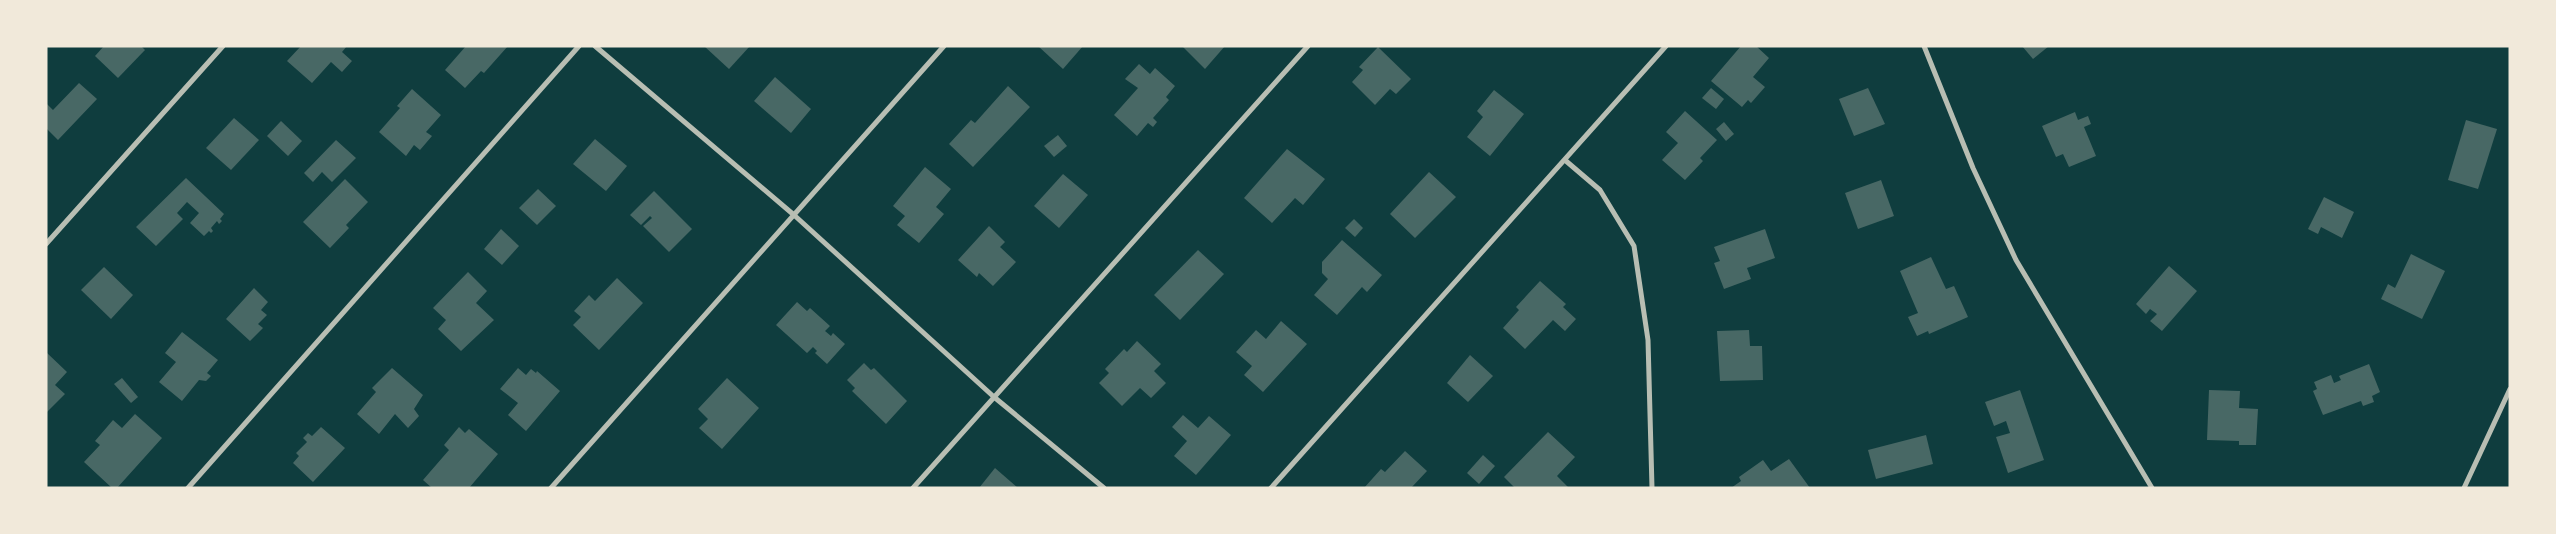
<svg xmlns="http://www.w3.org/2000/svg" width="2556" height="534" font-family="'DejaVu Sans',sans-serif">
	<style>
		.building { fill: #486865 }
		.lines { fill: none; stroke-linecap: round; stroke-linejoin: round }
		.minor { stroke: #b8beb3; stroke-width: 5 }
	</style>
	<rect width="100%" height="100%" fill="#0f3d3e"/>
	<g class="building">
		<polygon points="104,46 141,46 145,50 118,78 95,56"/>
		<polygon points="301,46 347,46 342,52 352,61 342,72 331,62 312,83 287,61"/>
		<polygon points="466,46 508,46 484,73 481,71 465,88 445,70"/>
		<polygon points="704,46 750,46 729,69"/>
		<polygon points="1038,46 1083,46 1063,69"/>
		<polygon points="1182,46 1225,46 1205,69"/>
		<polygon points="1741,46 1756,46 1769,58 1753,77 1765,87 1751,103 1748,100 1742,107 1711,81"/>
		<polygon points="2022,46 2049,46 2033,59"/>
		<polygon points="1378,47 1411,79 1396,94 1390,89 1375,105 1352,82 1363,70 1359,67"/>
		<polygon points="1139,64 1150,74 1155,68 1175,86 1166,97 1169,100 1153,118 1157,122 1153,127 1148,123 1137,136 1114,115 1138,88 1125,79"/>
		<polygon points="775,77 811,109 791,133 754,101"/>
		<polygon points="79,83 97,99 58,140 46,128 46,103 53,110"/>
		<polygon points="1008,86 1030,107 973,167 949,144 971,120 975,123"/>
		<polygon points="1711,88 1724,99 1716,109 1702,98"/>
		<polygon points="1868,88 1885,124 1854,136 1839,99"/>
		<polygon points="412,89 441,115 426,132 432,136 420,150 414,145 406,156 379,132 400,108 397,106"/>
		<polygon points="1494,90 1524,114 1490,156 1467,137 1483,117 1477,111"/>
		<polygon points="1685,111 1717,140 1700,158 1703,161 1685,180 1662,160 1678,143 1666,132"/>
		<polygon points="2075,112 2078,120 2088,116 2091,124 2084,127 2096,156 2069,167 2063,154 2056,157 2042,126"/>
		<polygon points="234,118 259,140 231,170 206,148"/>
		<polygon points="2466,120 2497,129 2478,189 2448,180"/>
		<polygon points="281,121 302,141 288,156 267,136"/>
		<polygon points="1724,122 1734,134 1726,141 1716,129"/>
		<polygon points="1058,135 1067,146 1054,157 1044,146"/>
		<polygon points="595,139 627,166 606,191 573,164"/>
		<polygon points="336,140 356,158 332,182 322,172 313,182 304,173"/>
		<polygon points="1287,149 1325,179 1303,205 1295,198 1272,223 1244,198"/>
		<polygon points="925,167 951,189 936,207 944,214 919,243 897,225 905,216 893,206"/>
		<polygon points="1429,172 1456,197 1415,238 1390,214"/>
		<polygon points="1063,174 1088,195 1059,228 1034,206"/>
		<polygon points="186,178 224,214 220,219 222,221 219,224 217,221 211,228 213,231 211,233 209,231 204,236 190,223 199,213 187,202 177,213 183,219 156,246 136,227"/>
		<polygon points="345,179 368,202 346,225 349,228 330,248 303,222"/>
		<polygon points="1881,180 1894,216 1858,229 1845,193"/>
		<polygon points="538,189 556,206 537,225 519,208"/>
		<polygon points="654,191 692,229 669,252 643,226 652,218 650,216 641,225 630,215"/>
		<polygon points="2324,197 2354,212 2342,238 2321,227 2318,234 2308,229"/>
		<polygon points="1354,219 1363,228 1355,237 1345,228"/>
		<polygon points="989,226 1005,242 1000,247 1016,262 993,286 979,273 977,277 958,260"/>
		<polygon points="501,229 519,246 502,265 484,249"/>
		<polygon points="1765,229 1775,258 1747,268 1751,279 1724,289 1714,263 1720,261 1714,247"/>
		<polygon points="1342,240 1382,275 1367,292 1362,287 1337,315 1314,295 1328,279 1322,273 1322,262"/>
		<polygon points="1198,250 1224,274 1180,320 1154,295"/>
		<polygon points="2411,254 2445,271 2422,319 2381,299 2388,284 2395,288"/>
		<polygon points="1931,257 1946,289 1954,286 1968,317 1929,334 1928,331 1917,336 1908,317 1918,313 1900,271"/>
		<polygon points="2169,266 2197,291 2162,331 2150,321 2157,314 2150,309 2146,314 2136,304"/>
		<polygon points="104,267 133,295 111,319 81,290"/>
		<polygon points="468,272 487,291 476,303 494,320 461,351 438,329 446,320 433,308"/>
		<polygon points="617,278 643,303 599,350 573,325 581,317 574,311 589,295 595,301"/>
		<polygon points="1540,281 1566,304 1563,307 1576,319 1565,331 1553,320 1525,349 1503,328 1519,310 1516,307"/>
		<polygon points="254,288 268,302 261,310 267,315 258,324 263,328 250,341 226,319"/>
		<polygon points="797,302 807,311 810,308 830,326 825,331 831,336 833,333 845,344 827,364 815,353 817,351 813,347 807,353 776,325"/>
		<polygon points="1281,321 1307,344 1263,392 1244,375 1252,366 1236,352 1256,330 1266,339"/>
		<polygon points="1749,330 1750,346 1762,346 1763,380 1720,381 1717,331"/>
		<polygon points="182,332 218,360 207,373 211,376 206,381 199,380 182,401 159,382 176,362 165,353"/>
		<polygon points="1137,341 1161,364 1154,371 1166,383 1151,398 1140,388 1122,406 1099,383 1109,373 1105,369 1124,349 1127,352"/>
		<polygon points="46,352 67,372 55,385 65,394 46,413"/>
		<polygon points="1470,355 1493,376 1468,402 1447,383"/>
		<polygon points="864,363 871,370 874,368 907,401 886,424 852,391 855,388 847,380"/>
		<polygon points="2369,364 2380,392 2372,396 2374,402 2363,406 2361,401 2323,415 2313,391 2317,389 2314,382 2331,375 2334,383 2341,380 2339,376"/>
		<polygon points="392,368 423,395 414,409 419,416 408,428 395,414 379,434 357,414 376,392 372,388"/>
		<polygon points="518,368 526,375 531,369 536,373 537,371 560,391 526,431 508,415 518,403 500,389"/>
		<polygon points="122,378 138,397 131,403 114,384"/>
		<polygon points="727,378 759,408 722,449 699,428 708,419 698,409"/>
		<polygon points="2020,390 2044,460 2008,473 1996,437 2010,433 2006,421 1994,426 1985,402"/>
		<polygon points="2209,390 2240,391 2239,408 2258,409 2256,445 2239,445 2239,441 2207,440"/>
		<polygon points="135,414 162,438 117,488 112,488 84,462 100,445 95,441 113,420 122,428"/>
		<polygon points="1183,415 1198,428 1209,416 1231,435 1196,475 1174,456 1187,441 1172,427"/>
		<polygon points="321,427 345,448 313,482 293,463 299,456 296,453 307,442 303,438 308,433 312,436"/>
		<polygon points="459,427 465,433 469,429 498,454 469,488 432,488 423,480 449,450 444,445"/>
		<polygon points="1548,432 1575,457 1557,476 1569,488 1515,488 1504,477"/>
		<polygon points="1926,435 1933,464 1876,479 1868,450"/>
		<polygon points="1405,451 1427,471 1411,488 1364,488 1381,469 1385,472"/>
		<polygon points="1483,455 1495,466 1479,484 1467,473"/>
		<polygon points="1789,459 1810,488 1731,488 1741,481 1739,477 1763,460 1771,471"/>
		<polygon points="995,468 1018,488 979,488"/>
	</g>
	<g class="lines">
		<g class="minor">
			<polyline points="595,46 794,215 994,397 1104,488"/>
			<polyline points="1924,46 1973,168 2016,260 2152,488"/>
			<polyline points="1566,161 1600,190 1634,246 1648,340 1652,488"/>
			<polyline points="46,244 223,46"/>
			<polyline points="188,488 579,46"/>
			<polyline points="551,488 944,46"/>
			<polyline points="913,488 1308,46"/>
			<polyline points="1271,488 1666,46"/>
			<polyline points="2464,488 2510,389"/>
		</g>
	</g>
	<rect width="2556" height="534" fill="none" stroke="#f1e9da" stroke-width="95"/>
</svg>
